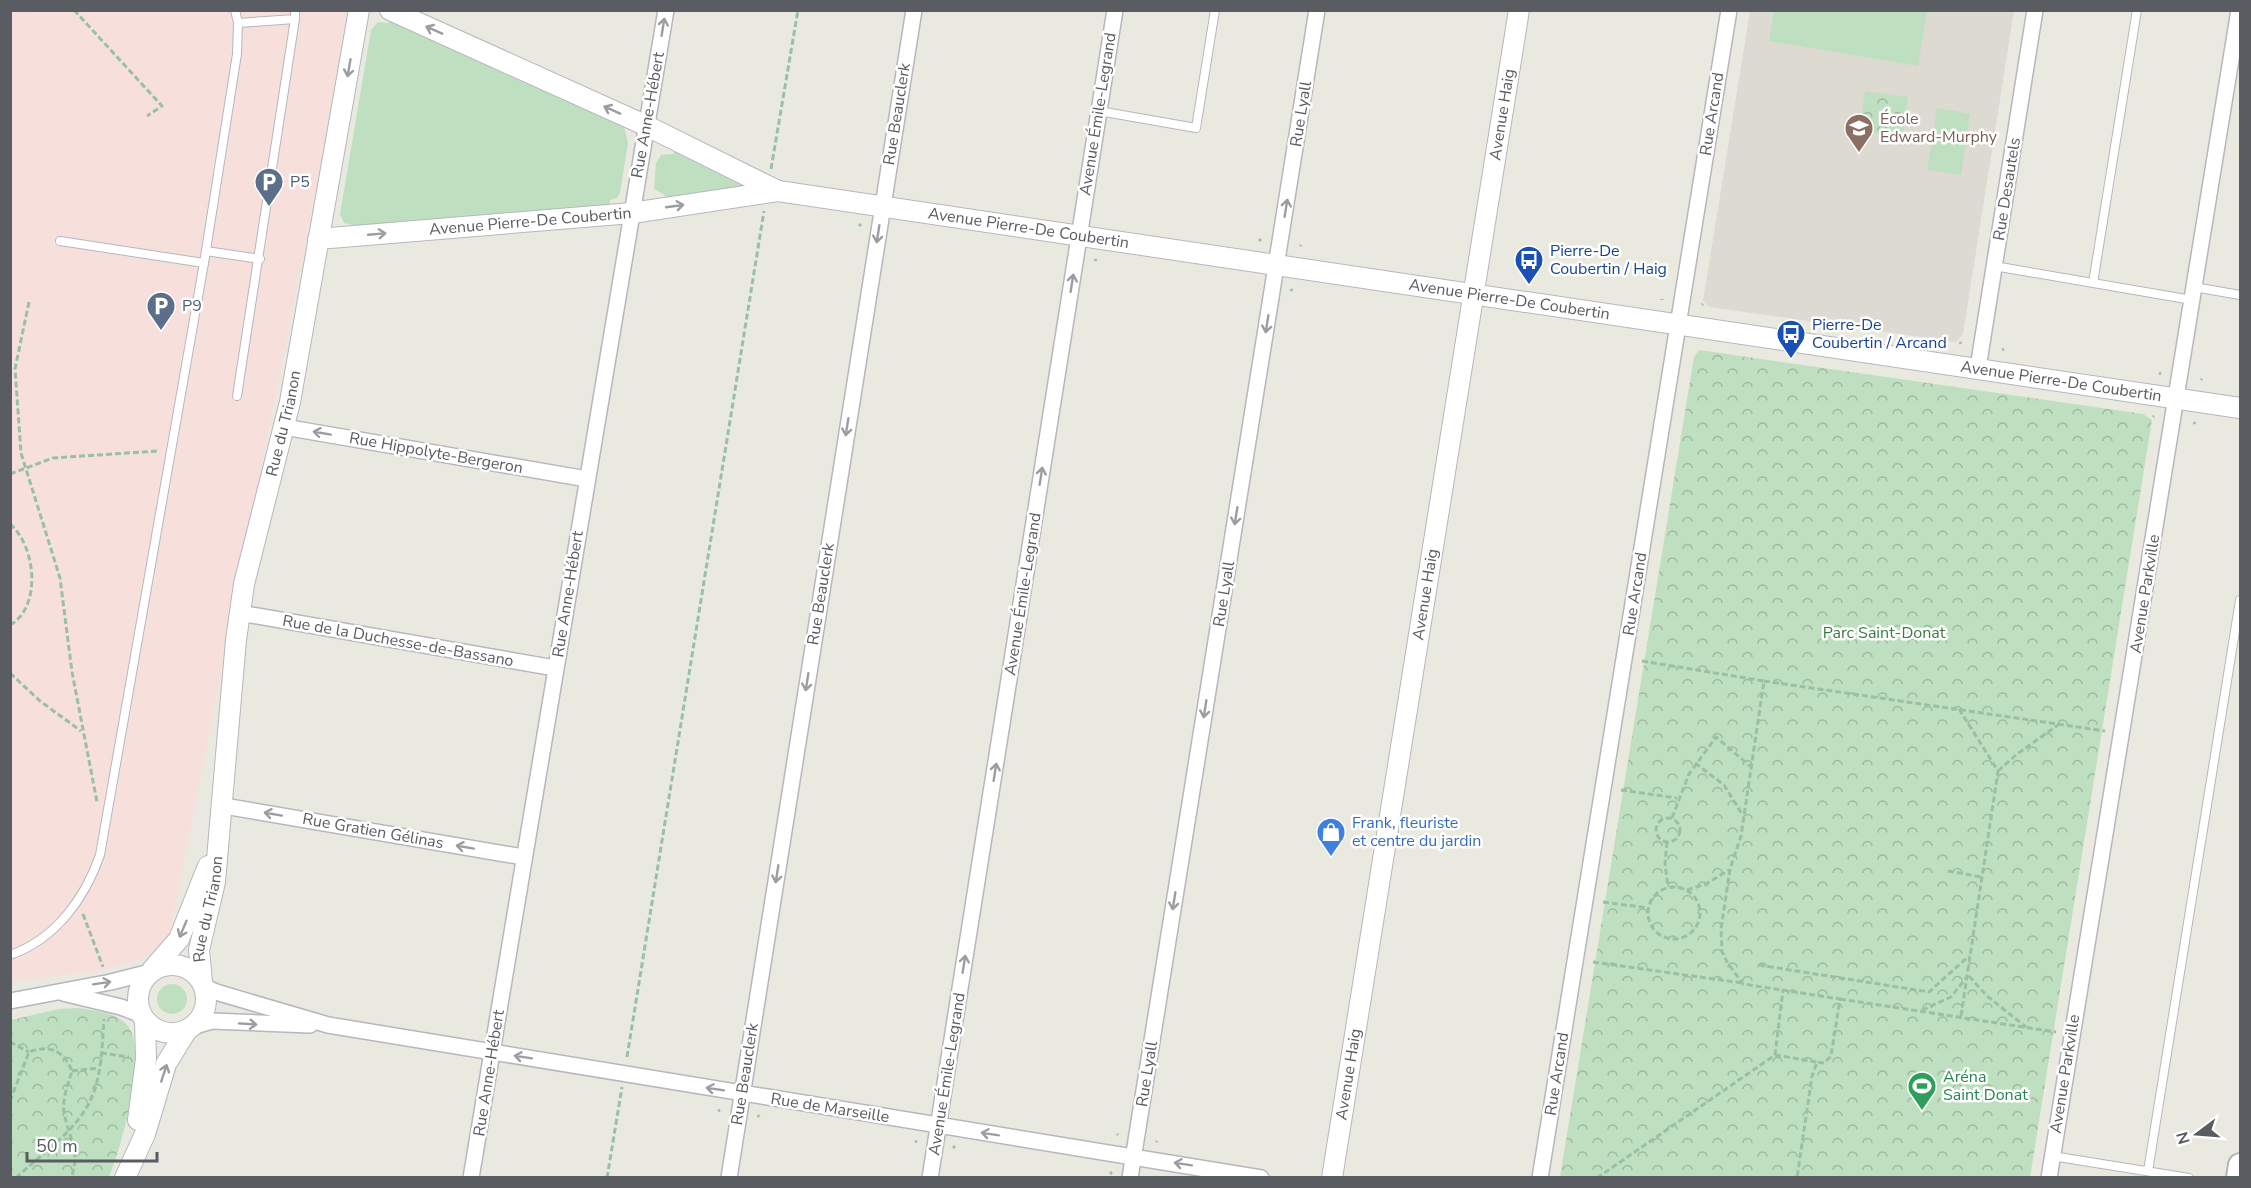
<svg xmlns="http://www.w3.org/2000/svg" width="2251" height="1188" font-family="'Nunito Sans',sans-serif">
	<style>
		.education { fill: #dddad1 }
		.medical { fill: #f7e0dc }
		.grass { fill: #bee0c0 }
		.park { fill: url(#park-crowns) }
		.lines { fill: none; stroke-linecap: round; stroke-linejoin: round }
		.service-casing { stroke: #b6b7bc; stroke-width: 10 }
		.minor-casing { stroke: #b6b7bc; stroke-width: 18 }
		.tertiary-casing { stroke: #b6b7bc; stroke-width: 22 }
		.secondary-casing { stroke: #b4b6bc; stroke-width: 26 }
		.path { stroke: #99c0a6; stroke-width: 3; stroke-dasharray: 6 3; stroke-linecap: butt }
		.service { stroke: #fff; stroke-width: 8 }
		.minor { stroke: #fff; stroke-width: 15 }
		.tertiary { stroke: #fff; stroke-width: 20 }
		.secondary { stroke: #fff; stroke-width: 22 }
		.oneway { stroke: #9b9da0 }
		.labels { text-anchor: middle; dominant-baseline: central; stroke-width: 5; stroke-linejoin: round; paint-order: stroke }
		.street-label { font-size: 16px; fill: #595c60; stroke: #fff }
		.education-label { font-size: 16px; fill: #785e54; stroke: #fff; text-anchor: start }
		.service-label { font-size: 16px; fill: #4e5e75; stroke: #fff; text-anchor: start }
		.transit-label { font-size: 16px; fill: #164399; stroke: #fff; text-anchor: start }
		.park-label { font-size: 16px; fill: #3b7c41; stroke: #fff }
		.shop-label { font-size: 16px; fill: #366cbe; stroke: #fff; text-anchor: start }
		.leisure-label { font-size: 16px; fill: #27864d; stroke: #fff; text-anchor: start }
	</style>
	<defs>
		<pattern id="park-crowns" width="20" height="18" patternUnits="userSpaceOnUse" patternTransform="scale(1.5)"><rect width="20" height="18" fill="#bee0c0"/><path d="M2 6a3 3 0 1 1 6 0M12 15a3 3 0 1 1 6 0" fill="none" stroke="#9db99f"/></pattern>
	</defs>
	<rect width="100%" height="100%" fill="#eae9e0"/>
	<polygon class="education" points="1750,11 2014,11 1963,334 1956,342 1709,307 1703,301"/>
	<polygon class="medical" points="10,11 351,11 167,947 130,963 91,972 11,981"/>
	<g class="grass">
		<polygon points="1774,11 1927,11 1918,66 1769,41"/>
		<polygon points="390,20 624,127 628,143 620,193 617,198 610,200 610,204 353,229 352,225 344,223 340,214 371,30 378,22 388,23"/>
		<polygon points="1937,108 1970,114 1961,175 1927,170"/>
		<polygon points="675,151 752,186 666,198 665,195 654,189 656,163 661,155 673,154"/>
		<circle cx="172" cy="999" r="15"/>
	</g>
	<g class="park">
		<polygon points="1865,91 1908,97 1902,137 1859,131"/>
		<polygon points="1699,350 2143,414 2152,420 2030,1177 1560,1177 1694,357"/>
		<path d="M79 1008C95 1011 116 1012 127 1025 150 1051 121 1147 109 1177H11V1020L59 1009Z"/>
	</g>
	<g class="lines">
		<g class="service-casing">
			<g id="service">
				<polyline points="238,23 295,19 295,10"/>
				<polyline points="1099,111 1196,128 1215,10"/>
				<polyline points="60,241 204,263"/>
				<polyline points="206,251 260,259"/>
				<polyline points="1994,266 2192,300"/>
				<polyline points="2093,283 2137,10"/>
				<polyline points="2194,287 2240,295"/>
				<polyline points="237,396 295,19"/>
				<path d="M10 955C56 939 85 898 100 855L204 263 237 54 238 23 235 10"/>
				<polyline points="2052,1156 2189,1178"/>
				<polyline points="2148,1171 2240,600"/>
			</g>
		</g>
		<g class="minor-casing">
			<g id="minor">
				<polyline points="1978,368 2035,10"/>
				<polyline points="284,427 587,479"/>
				<polyline points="240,613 555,668"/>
				<polyline points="224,806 523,857"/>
				<polyline points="203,986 216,992 328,1025 1261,1178"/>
				<polyline points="63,993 121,1007 142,1015"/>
				<polyline points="10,1001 111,982 150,972"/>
				<polyline points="191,1027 212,1021 310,1025"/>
				<polyline points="471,1178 666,10"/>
				<polyline points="729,1178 914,10"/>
				<polyline points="930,1178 1115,10"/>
				<polyline points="1130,1178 1317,10"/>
				<polyline points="1540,1178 1729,10"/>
				<polyline points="2049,1178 2239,10"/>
			</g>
		</g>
		<g class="tertiary-casing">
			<g id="tertiary">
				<polyline points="390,10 647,126 778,191"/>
				<path id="s1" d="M318 239 632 213 778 191 2240 408"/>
				<circle cx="172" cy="999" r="34"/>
				<polyline points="152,970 179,939 208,866"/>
				<path id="s2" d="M202 982 199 950 215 882 236 640 244 584 290 402 359 10"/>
				<polyline points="138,1120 146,1059 145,1020"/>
				<polyline points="125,1178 145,1134 166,1064 187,1030"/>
				<path id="s3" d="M1332 1178 1519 10"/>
			</g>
		</g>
		<g class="secondary-casing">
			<polyline id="secondary" points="2238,1178 2240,1165"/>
		</g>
		<g class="path">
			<polyline points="74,10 162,106 147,116"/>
			<polyline points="23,12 24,10"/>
			<polyline points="771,169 798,10"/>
			<polyline points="859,226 861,224"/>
			<polyline points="1259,239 1261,241"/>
			<polyline points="1300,246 1301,245"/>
			<polyline points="1095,259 1096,261"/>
			<polyline points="1291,289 1292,291"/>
			<polyline points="1662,299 1662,300"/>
			<polyline points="29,302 15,369 21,453 60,578 72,672 97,802"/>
			<polyline points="1702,305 1703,304"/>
			<polyline points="1960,342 1961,344"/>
			<polyline points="2002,350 2004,349"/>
			<polyline points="2159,373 2161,374"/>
			<polyline points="2201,380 2202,379"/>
			<polyline points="2153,417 2154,416"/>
			<polyline points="2194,422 2195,424"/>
			<polyline points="10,474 53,458 158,451"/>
			<path d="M10 524C36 546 42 607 10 625"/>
			<polyline points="1642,661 1764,681 1741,836 1730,869 1721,929 1722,951 1727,962 1743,984 1840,999 1831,1056 1824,1063 1817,1062 1812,1076 1797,1178"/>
			<polyline points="10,673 40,701 81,731"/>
			<polyline points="1764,681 2105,731"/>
			<polyline points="1959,709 1998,771 1961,1016"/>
			<polyline points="1695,763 1724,785 1742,814"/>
			<polyline points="1998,771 2017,754 2058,725"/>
			<polyline points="1621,790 1677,798"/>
			<circle cx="1668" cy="830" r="12"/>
			<polyline points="1672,818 1689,774 1716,737 1750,766"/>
			<polyline points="1667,842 1665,864 1668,887"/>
			<polyline points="1948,871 1982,877"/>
			<circle cx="1674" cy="913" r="26"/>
			<polyline points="1687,890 1706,884 1729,870"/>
			<polyline points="1603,902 1648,908"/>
			<polyline points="83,914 103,967"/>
			<polyline points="1593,962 1742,983"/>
			<polyline points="1759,965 1929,992 1969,956"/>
			<polyline points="1969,976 1987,996 2026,1027"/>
			<polyline points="1840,999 2056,1032"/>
			<polyline points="1922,1010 1951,997 1966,978"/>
			<polyline points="10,1042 29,1052"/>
			<polyline points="101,1053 129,1057"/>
			<polyline points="1775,1055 1817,1062"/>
			<polyline points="627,1057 764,211"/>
			<polyline points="72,1071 98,1068"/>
			<path d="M10 1101 29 1052C50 1044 64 1051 72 1071 68 1084 62 1099 64 1113 69 1138 81 1152 71 1178"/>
			<polyline points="718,1111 720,1110"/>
			<polyline points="758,1115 759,1117"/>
			<polyline points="1117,1134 1118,1135"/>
			<polyline points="915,1142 917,1141"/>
			<polyline points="1156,1142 1157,1141"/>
			<polyline points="953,1146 955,1148"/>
			<polyline points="1110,1174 1112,1172"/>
			<path d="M16 1178C40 1155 76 1131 90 1101 102 1077 102 1045 104 1019"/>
			<polyline points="607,1178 622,1087"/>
			<polyline points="1597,1178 1775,1055 1783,990"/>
		</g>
		<use href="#service" class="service"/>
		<use href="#minor" class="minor"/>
		<use href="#tertiary" class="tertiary"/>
		<use href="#secondary" class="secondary"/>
	</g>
	<defs><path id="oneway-shaft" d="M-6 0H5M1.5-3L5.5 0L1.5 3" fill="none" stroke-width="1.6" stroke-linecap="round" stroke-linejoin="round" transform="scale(1.5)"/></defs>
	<g class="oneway">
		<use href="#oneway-shaft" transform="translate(663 27) rotate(-81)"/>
		<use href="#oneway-shaft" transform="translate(434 30) rotate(-156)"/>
		<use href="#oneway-shaft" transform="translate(349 68) rotate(100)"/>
		<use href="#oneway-shaft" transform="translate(612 110) rotate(-156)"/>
		<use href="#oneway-shaft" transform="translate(675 206) rotate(-8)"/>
		<use href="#oneway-shaft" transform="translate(1286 208) rotate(-81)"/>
		<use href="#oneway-shaft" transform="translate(377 234) rotate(-5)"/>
		<use href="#oneway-shaft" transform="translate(878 234) rotate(99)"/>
		<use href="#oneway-shaft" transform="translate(1072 283) rotate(-81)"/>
		<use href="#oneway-shaft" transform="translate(1267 324) rotate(99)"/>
		<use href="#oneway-shaft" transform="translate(847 427) rotate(99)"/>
		<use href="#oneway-shaft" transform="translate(322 433) rotate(-170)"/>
		<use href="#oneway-shaft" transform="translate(1041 476) rotate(-81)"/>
		<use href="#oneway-shaft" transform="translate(1236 516) rotate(99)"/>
		<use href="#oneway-shaft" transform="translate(807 682) rotate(99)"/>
		<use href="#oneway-shaft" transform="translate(1205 709) rotate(99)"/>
		<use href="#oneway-shaft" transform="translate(995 772) rotate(-81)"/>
		<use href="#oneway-shaft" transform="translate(273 814) rotate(-170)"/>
		<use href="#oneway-shaft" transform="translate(465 847) rotate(-170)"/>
		<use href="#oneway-shaft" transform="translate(777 874) rotate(99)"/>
		<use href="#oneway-shaft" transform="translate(1174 901) rotate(99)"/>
		<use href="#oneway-shaft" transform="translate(183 929) rotate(113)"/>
		<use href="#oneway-shaft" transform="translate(964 964) rotate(-81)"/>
		<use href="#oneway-shaft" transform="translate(102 983) rotate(-9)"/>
		<use href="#oneway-shaft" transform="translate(248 1024) rotate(4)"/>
		<use href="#oneway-shaft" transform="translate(523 1057) rotate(-171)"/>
		<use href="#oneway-shaft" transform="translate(164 1073) rotate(-72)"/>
		<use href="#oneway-shaft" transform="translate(715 1089) rotate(-171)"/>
		<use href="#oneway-shaft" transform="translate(990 1134) rotate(-171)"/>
		<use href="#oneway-shaft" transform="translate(1183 1164) rotate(-171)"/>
	</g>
	<defs>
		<g id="school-pin" transform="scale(1.5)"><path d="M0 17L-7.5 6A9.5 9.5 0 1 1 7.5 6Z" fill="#8d6e63" stroke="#fff"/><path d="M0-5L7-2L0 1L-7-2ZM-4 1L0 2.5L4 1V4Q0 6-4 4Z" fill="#fff"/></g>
		<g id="parking-pin" transform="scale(1.5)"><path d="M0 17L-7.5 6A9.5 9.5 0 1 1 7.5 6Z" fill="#5c6f8a" stroke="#fff"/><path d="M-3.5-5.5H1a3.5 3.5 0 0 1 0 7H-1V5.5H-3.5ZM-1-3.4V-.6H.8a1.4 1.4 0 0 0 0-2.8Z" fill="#fff"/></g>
		<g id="bus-pin" transform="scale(1.5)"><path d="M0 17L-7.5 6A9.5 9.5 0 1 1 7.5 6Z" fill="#1a4fb4" stroke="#fff"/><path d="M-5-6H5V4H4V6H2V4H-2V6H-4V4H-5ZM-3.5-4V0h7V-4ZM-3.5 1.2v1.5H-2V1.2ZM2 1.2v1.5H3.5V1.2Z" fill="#fff"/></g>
		<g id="shop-pin" transform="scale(1.5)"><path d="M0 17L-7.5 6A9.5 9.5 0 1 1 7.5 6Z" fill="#3f7fe0" stroke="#fff"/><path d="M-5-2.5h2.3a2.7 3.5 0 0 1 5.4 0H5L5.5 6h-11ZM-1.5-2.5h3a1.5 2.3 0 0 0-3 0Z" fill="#fff"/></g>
		<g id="stadium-pin" transform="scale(1.5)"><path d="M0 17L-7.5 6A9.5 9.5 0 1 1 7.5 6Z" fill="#2e9e5b" stroke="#fff"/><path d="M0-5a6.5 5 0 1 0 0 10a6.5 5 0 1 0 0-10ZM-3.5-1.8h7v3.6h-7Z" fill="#fff"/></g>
	</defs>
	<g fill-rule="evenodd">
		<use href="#school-pin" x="1859" y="128"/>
		<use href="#parking-pin" x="269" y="182"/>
		<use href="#bus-pin" x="1529" y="260"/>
		<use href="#parking-pin" x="161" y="306"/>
		<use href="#bus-pin" x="1791" y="334"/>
		<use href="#shop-pin" x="1331" y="832"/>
		<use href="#stadium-pin" x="1922" y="1086"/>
	</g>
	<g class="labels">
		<g class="street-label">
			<text transform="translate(897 114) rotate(-81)">Rue Beauclerk</text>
			<text transform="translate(1098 114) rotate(-81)">Avenue Émile-Legrand</text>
			<text transform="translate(1301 114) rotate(-81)">Rue Lyall</text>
			<text stroke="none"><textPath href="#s3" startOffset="1077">Avenue Haig</textPath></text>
			<text transform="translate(1712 114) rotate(-81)">Rue Arcand</text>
			<text transform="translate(648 115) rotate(-80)">Rue Anne-Hébert</text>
			<text transform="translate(2007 189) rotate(-81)">Rue Desautels</text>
			<text stroke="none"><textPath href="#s1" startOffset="213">Avenue Pierre-De Coubertin</textPath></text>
			<text stroke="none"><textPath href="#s1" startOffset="716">Avenue Pierre-De Coubertin</textPath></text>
			<text stroke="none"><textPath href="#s1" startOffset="1202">Avenue Pierre-De Coubertin</textPath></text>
			<text stroke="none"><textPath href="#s1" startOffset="1760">Avenue Pierre-De Coubertin</textPath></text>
			<text stroke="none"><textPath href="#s2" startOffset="567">Rue du Trianon</textPath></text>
			<text transform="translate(436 453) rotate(10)">Rue Hippolyte-Bergeron</text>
			<text transform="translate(568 594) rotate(-81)">Rue Anne-Hébert</text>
			<text transform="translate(821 594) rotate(-81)">Rue Beauclerk</text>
			<text transform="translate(1023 594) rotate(-81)">Avenue Émile-Legrand</text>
			<text transform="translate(1224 594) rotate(-81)">Rue Lyall</text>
			<text stroke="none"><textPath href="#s3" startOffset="591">Avenue Haig</textPath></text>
			<text transform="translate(1635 594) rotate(-81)">Rue Arcand</text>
			<text transform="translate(2145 594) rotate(-81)">Avenue Parkville</text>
			<text transform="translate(398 641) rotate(10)">Rue de la Duchesse-de-Bassano</text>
			<text transform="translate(373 831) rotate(10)">Rue Gratien Gélinas</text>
			<text stroke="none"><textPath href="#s2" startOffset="74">Rue du Trianon</textPath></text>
			<text transform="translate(489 1073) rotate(-81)">Rue Anne-Hébert</text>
			<text transform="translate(745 1074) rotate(-81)">Rue Beauclerk</text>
			<text transform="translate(947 1074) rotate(-81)">Avenue Émile-Legrand</text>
			<text transform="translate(1147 1074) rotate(-81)">Rue Lyall</text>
			<text stroke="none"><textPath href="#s3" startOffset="105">Avenue Haig</textPath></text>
			<text transform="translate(1557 1074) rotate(-81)">Rue Arcand</text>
			<text transform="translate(2065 1074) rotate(-81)">Avenue Parkville</text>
			<text transform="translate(830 1108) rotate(9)">Rue de Marseille</text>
		</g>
		<g class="education-label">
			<text x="1880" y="119">École<tspan x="1880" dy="18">Edward-Murphy</tspan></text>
		</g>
		<g class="service-label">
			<text x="290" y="182">P5</text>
			<text x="182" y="306">P9</text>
		</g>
		<g class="transit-label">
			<text x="1550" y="251">Pierre-De<tspan x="1550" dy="18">Coubertin / Haig</tspan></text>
			<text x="1812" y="325">Pierre-De<tspan x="1812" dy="18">Coubertin / Arcand</tspan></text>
		</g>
		<g class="park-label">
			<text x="1884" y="633">Parc Saint-Donat</text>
		</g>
		<g class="shop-label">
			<text x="1352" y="823">Frank, fleuriste<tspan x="1352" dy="18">et centre du jardin</tspan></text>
		</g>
		<g class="leisure-label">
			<text x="1943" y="1077">Aréna<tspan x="1943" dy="18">Saint Donat</tspan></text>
		</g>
	</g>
	<rect width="2251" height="1188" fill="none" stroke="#595c60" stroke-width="24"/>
	<g transform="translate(2197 1134) rotate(254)" stroke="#ffffff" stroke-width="4.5" paint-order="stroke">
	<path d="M0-4.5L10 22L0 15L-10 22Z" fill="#595c60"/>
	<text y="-9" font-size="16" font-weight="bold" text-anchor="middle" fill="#595c60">N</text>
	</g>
	<path d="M27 1152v9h130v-9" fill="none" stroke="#595c60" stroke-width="3"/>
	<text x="36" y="1152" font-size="18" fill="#595c60" stroke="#ffffff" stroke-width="4.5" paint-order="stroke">50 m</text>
</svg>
